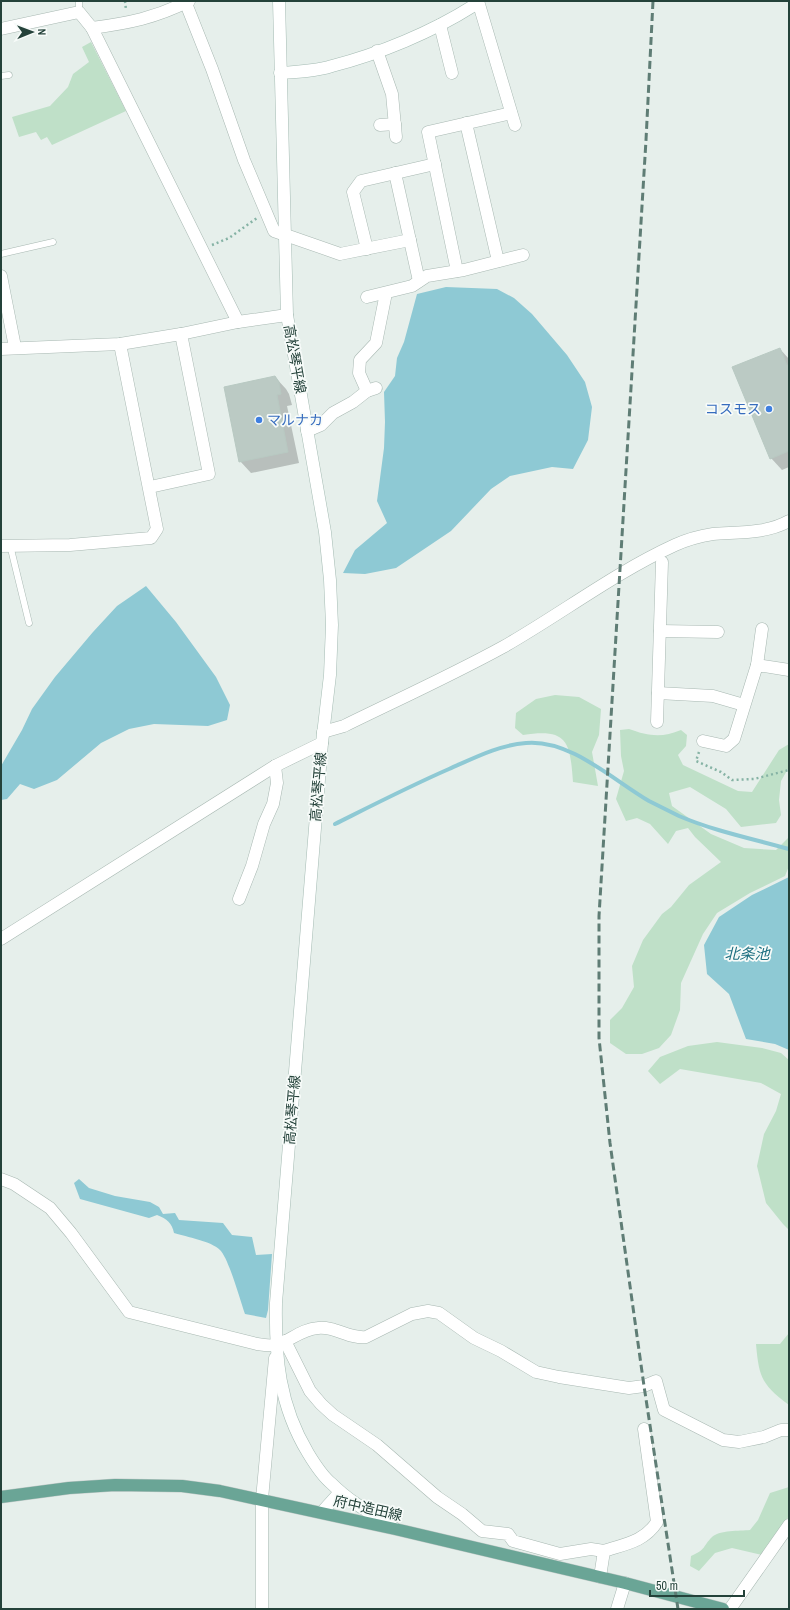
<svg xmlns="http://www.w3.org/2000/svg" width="790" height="1610" font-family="'Archivo Narrow','Noto Sans JP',sans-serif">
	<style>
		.green { fill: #bfe0c8 }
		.water { fill: #8ec9d4 }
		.shadow { fill: #0003 }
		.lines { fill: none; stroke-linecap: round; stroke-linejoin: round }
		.stream { stroke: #8ec9d4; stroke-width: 4 }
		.building { fill: #bbcac4; stroke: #b8c9c2 }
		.lane-casing { stroke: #a8b8b2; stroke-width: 7 }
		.street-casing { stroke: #a8b8b2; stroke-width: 13 }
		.secondary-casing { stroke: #a4bbb3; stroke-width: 13 }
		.primary-casing { stroke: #c2cac8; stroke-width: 13 }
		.path { stroke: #86b3a5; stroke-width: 2.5; stroke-dasharray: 2 3; stroke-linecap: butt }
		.lane { stroke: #fff; stroke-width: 6 }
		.street { stroke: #fff; stroke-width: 12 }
		.secondary { stroke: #fff; stroke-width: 12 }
		.primary { stroke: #6aa596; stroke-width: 12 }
		.rail { stroke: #5f7d75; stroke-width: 3; stroke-dasharray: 8 4; stroke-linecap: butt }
		.shop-dot { fill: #3f7fe0; stroke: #f7fbf9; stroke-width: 1.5 }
		.labels { text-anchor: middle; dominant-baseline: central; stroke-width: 3.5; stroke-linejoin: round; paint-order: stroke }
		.street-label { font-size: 14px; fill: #24423a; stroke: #f7fbf9 }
		.shop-label { font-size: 14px; fill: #366cbe; stroke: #f7fbf9; text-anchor: end }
		.water-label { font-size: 15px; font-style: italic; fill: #1c6f80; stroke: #f7fbf9 }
	</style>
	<rect width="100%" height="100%" fill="#e6efeb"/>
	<g class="green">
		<polygon points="91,42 126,111 52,145 47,137 41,140 36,132 19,137 12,117 50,106 68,87 73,74 89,62 82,47"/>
		<path d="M555 695 579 697 601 709 599 735 592 752 598 786 573 782C570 742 568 728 523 735L515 728 516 713 536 699Z"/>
		<path d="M629 729C648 736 662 738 681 730L687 735 686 746 678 755 683 765 738 791 752 792 779 750 789 744V767L781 781 779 800 781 815 776 823 741 827 726 809 690 787 669 793 672 806 711 834 744 848 776 850 789 837V866L785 876 750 893 717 913 703 934 681 983 680 1010 671 1035 659 1048 642 1054H626L610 1043V1020L622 1008 634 987 632 966 643 940 662 914 671 907 689 885 721 862 695 837 688 828 676 831 668 844 650 824 637 818 626 821 616 799 624 771 621 756 620 730Z"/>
		<polygon points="717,1042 762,1048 781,1053 789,1060 789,1230 783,1224 766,1203 757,1166 764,1134 776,1111 781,1094 761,1083 680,1069 660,1084 648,1071 660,1057 688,1046"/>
		<path d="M789 1333V1405C762 1385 759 1378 756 1344H780Z"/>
		<path d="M789 1487V1516L762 1555 732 1548 715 1553 699 1571 690 1566 691 1556C707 1549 702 1547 712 1537 720 1530 739 1531 750 1530L758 1520 770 1493Z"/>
	</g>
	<g class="water">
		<polygon points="446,287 497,289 514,298 532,314 567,355 585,382 592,407 588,440 573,469 552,467 510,476 491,489 451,531 396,568 365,574 343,573 355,550 387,523 377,501 384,448 385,422 384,392 395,376 397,358 404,342 417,294"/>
		<polygon points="146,586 176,622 216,677 230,705 227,720 208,726 154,724 129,729 101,743 57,780 34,789 20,784 7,799 1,800 1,766 22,730 32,709 55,677 93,632 117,606"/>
		<polygon points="789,877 789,1050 775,1044 746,1039 729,994 707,974 704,945 719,917 752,895"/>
		<path d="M79 1179 89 1188 115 1196 150 1202 159 1207 163 1214 175 1213 179 1220 223 1223 232 1235 252 1237 256 1255 272 1254 268 1310 266 1318 245 1314C240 1300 229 1259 220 1250 211 1241 187 1237 174 1233 172 1223 167 1219 157 1215L149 1218 80 1199 74 1183Z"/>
	</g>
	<g class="shadow">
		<polygon points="780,349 789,359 789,467 782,470 771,458"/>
		<polygon points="275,377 286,389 289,394 292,405 287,406 299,463 251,473 240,461"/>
	</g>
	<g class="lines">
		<path class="stream" d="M335 824C373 805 410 786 449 769 474 758 499 745 526 743 570 739 613 780 649 801 659 806 669 811 679 816 714 831 753 839 789 849"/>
	</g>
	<g class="building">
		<polygon points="780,348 787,365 789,365 789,451 770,459 732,367"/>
		<polygon points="275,376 279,382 281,394 277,395 288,452 239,462 224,387"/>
	</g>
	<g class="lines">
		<g class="lane-casing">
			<g id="lane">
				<polyline points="79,1 79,12"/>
				<polyline points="1,76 9,75"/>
				<polyline points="1,254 53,242"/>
				<polyline points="10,545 29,623"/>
			</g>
		</g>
		<g class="street-casing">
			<g id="street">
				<polyline points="185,1 212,69 244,160 274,231 340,254 410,240"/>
				<polyline points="478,1 515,125"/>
				<polyline points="440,25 452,73"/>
				<polyline points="92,28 238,322"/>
				<path d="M1 29 79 12 92 28C129 23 155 18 189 1"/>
				<polyline points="377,51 392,94 396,137"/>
				<polyline points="466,123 498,261"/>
				<polyline points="380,125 395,124"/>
				<polyline points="395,173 419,281"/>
				<polyline points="367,249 353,192 361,181 435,164"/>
				<polyline points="457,271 428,132 511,113"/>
				<polyline points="1,276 15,347"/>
				<polyline points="367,297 412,286 427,276 464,270 523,255"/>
				<polyline points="1,349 120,344 181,334 238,322 287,315"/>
				<polyline points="367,391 359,373 360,360 376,343 386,293"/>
				<polyline points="307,431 321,425 333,413 353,402 367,391 376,388"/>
				<polyline points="150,487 209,474 181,334"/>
				<polyline points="1,546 70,545 151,538 157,529 120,344"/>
				<polyline points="660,631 718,632"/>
				<polyline points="757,665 762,629"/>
				<polyline points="658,693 713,696 744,705"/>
				<polyline points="657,722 662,562"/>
				<path d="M323 732 344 726C397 700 452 675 503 647 561 614 614 573 675 545 686 540 700 536 713 534 738 532 766 534 789 521"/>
				<polyline points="703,741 726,746 734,739 757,665 789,670"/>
				<polyline points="239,899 252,866 264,824 273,804 277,783 275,766"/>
				<polyline points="1,939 275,766 322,743"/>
				<path d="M1 1179 14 1184 50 1208 71 1233 129 1312 257 1344C263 1345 270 1346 276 1345 289 1342 301 1329 318 1328 335 1326 349 1339 366 1337L412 1314 428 1311 439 1313 474 1338 501 1351 536 1372 559 1377 629 1388 644 1386 656 1381 664 1410 723 1440 739 1442 764 1437 781 1430H789"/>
				<polyline points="285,1341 310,1391 321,1404 333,1415 377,1445 437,1497 462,1514 482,1531 508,1534 513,1541 560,1554 591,1549 604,1551"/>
				<path d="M600 1577 604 1551C625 1544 644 1542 657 1522L644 1429"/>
				<polyline points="262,1609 262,1499 275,1358"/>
				<polyline points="617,1609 625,1583"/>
				<polyline points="730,1609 789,1525"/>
			</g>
		</g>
		<g class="secondary-casing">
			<g id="secondary">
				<path d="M279 1 287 315 325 532 330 580 332 625 330 675 322 743 276 1303C275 1357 279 1405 308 1453 314 1463 322 1476 332 1484 350 1502 372 1514 394 1528"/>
				<path d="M280 73C298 72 316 71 332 66 379 54 432 32 473 6L477 1"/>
				<polyline points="322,1512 340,1492"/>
			</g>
		</g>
		<g class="primary-casing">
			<polyline id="primary" points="1,1497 69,1488 115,1485 182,1486 220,1491 395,1529 625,1583 723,1609"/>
		</g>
		<g class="path">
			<polyline points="125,1 126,10"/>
			<polyline points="212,245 229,238 257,218"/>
			<polyline points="699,752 696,761 721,772 732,780 754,779 789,770"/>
		</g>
		<use href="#lane" class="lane"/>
		<use href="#street" class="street"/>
		<use href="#secondary" class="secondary"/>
		<use href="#primary" class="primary"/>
		<polyline class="rail" points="653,1 646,140 599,916 599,1038 610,1143 644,1386 678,1609"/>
	</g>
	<g class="shop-dot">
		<circle cx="769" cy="409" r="4"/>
		<circle cx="259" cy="420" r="4"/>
	</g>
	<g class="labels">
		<g class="street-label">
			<text transform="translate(295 359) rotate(80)">高松琴平線</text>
			<text transform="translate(318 787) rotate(-85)">高松琴平線</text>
			<text transform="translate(292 1110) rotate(-85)">高松琴平線</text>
			<text transform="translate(368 1508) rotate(13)">府中造田線</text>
		</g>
		<g class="shop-label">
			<text x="761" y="409">コスモス</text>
			<text x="267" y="420" text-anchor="start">マルナカ</text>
		</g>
		<g class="water-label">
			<text x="747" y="953">北条池</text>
		</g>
	</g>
	<rect width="790" height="1610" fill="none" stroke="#24423a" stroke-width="4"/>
	<g transform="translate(32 32) rotate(89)" stroke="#f7fbf9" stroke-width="3" paint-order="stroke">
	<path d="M0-3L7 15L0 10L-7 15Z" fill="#24423a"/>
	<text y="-6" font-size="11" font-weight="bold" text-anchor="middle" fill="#24423a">N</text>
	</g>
	<path d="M650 1590v6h94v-6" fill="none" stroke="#24423a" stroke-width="2"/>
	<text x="656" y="1590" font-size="12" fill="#24423a" stroke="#f7fbf9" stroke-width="3" paint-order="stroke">50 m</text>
</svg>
